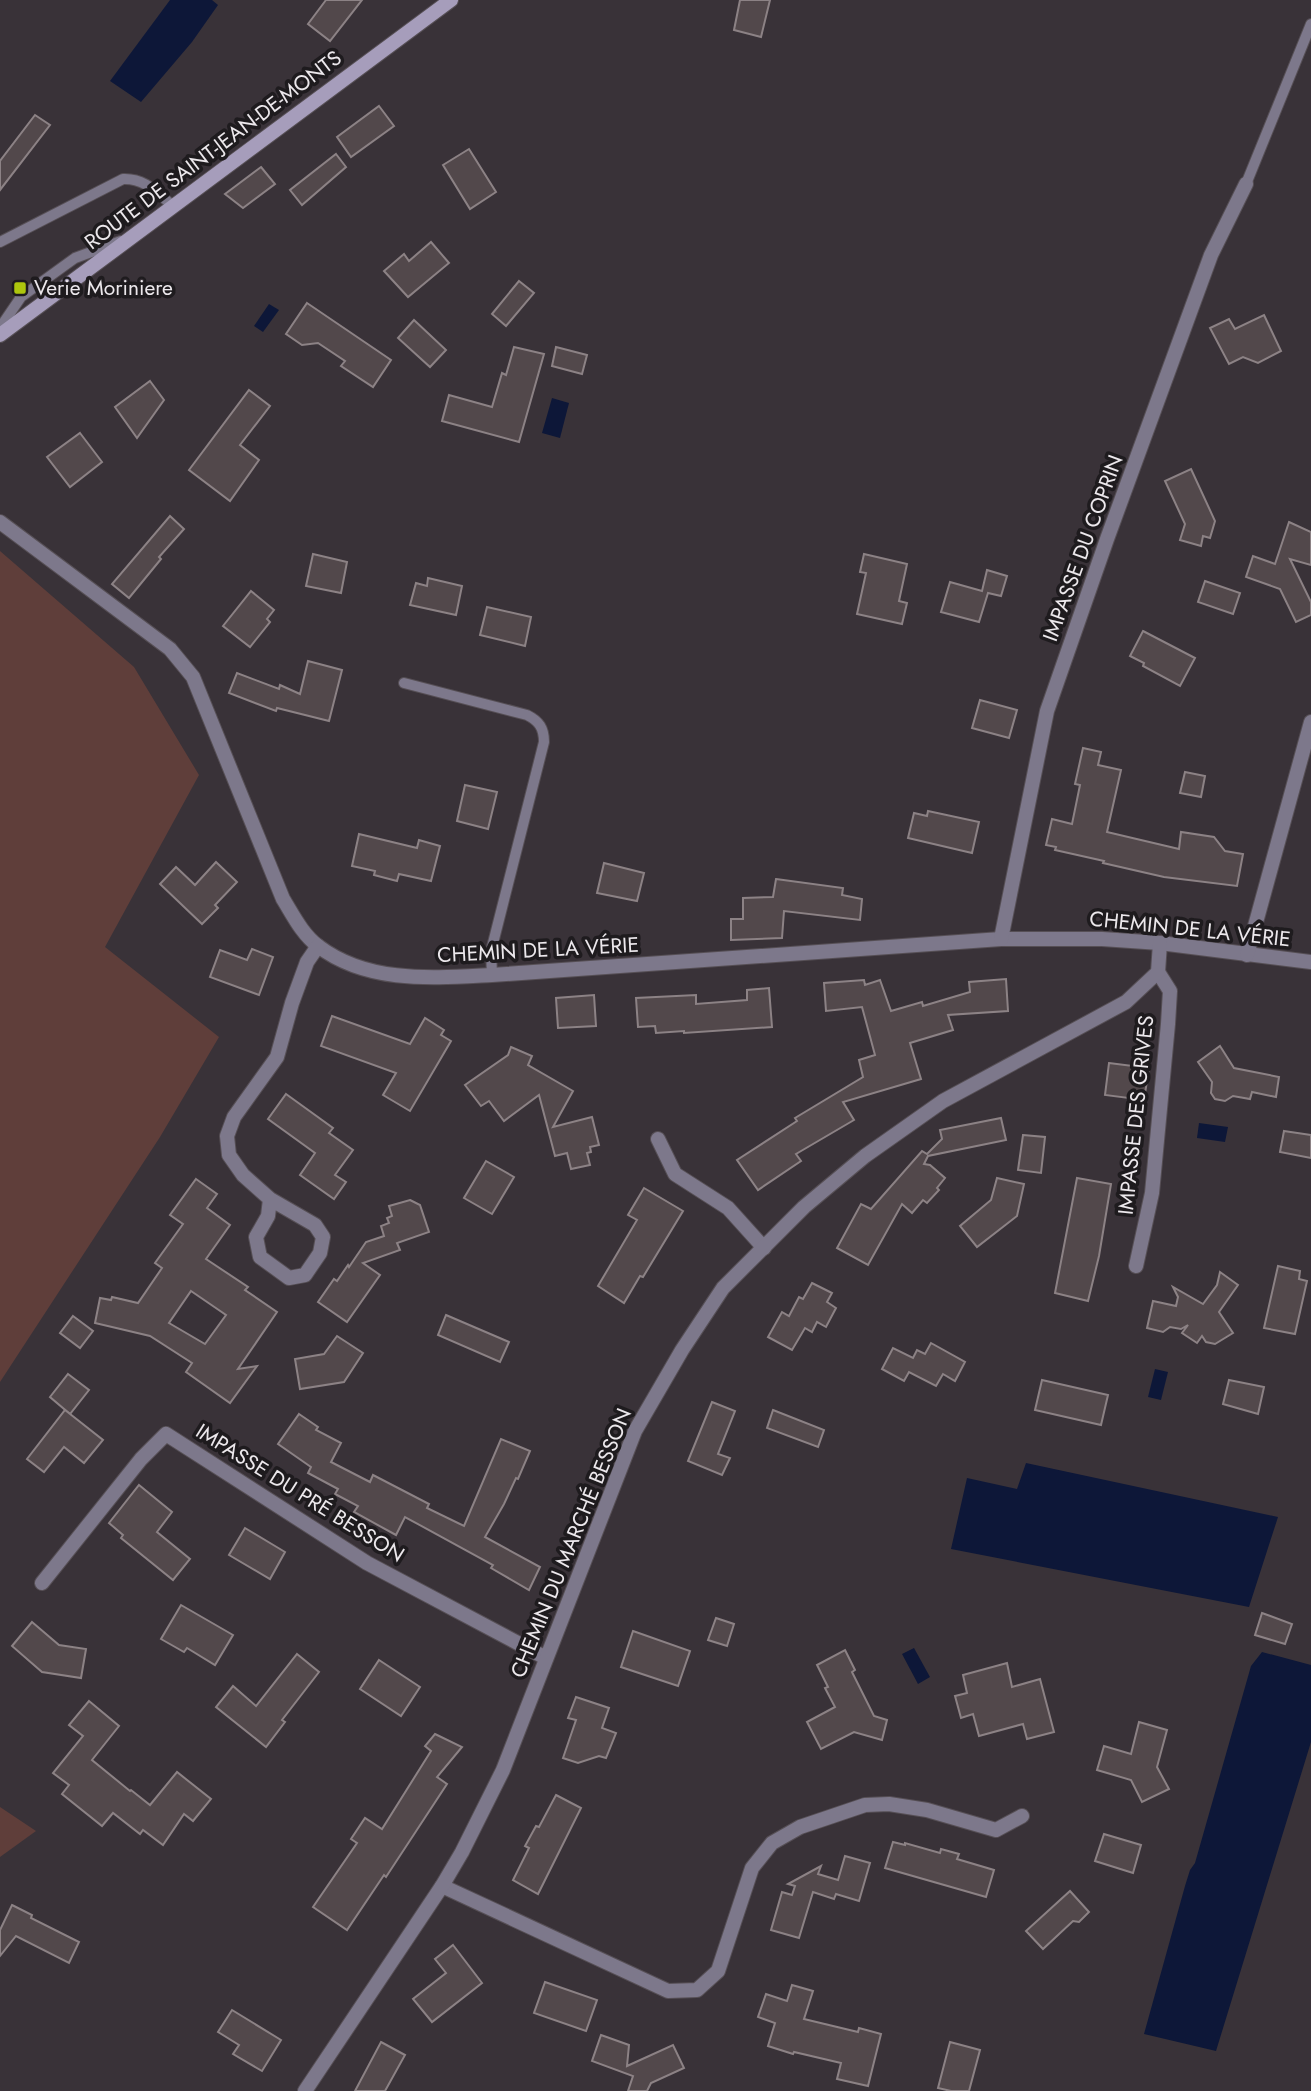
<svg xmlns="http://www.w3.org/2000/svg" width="1311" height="2091" font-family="Jost,sans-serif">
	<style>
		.green { fill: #5f3e3a }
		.water { fill: #0d1738 }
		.building { fill: #52484b; stroke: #8c8285; stroke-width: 2; fill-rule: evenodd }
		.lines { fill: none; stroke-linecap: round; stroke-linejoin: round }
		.lane-casing { stroke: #564f55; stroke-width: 12 }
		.street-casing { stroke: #564f55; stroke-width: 16 }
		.secondary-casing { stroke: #564f55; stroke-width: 16 }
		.lane { stroke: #7d788b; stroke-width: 10 }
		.street { stroke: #7d788b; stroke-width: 14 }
		.secondary { stroke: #a69dbb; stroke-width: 14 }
		.poi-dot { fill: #adc60d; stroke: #1e1b1e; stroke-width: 2.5 }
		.labels { text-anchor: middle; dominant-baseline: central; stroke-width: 7; stroke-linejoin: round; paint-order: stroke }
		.street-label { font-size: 21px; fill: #ece8ec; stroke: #1e1b1e }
		.poi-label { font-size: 21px; fill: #ece8ec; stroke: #1e1b1e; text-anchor: start }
	</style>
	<rect width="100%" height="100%" fill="#393238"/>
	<g class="green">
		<polygon points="0,551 134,667 199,775 105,947 219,1037 160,1137 0,1382"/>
		<polygon points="0,1807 36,1831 0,1857"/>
	</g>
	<g class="water">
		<polygon points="170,0 212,0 218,5 192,42 141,102 110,81"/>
		<polygon points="269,304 279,310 263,332 254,326"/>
		<polygon points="552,398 569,403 560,438 542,433"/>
		<polygon points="1199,1123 1228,1127 1225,1142 1197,1138"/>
		<polygon points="1155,1369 1168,1372 1161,1400 1148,1397"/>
		<polygon points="1026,1463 1278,1517 1249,1607 951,1549 967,1478 1017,1489"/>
		<polygon points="914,1648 930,1677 918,1684 902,1654"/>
		<polygon points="1262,1652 1311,1665 1311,1742 1216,2051 1144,2034 1185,1886 1190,1870 1195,1863 1251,1666"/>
	</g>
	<g class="building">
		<polygon points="326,0 362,0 330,41 308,24"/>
		<polygon points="740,0 770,0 761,37 734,30"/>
		<polygon points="379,106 394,126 351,157 337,137"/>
		<polygon points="35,115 50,125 0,190 0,161"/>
		<polygon points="469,149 496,192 470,209 443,165"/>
		<polygon points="336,154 346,167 302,205 290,190"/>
		<polygon points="261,167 275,184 243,208 225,194"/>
		<polygon points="431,242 449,263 408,297 384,271 404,254 409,261"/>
		<polygon points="519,281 534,293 506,326 492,314"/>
		<polygon points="307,303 391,360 373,387 341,366 345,361 318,343 302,345 286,334"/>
		<polygon points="1264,315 1281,351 1258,363 1243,357 1229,364 1210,328 1229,319 1235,329"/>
		<polygon points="414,320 446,350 430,367 398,338"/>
		<polygon points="514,347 544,354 519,442 442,421 449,395 492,407 502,373 506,375"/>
		<polygon points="556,347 587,355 582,374 552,366"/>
		<polygon points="150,381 164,400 137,438 115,407"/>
		<polygon points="249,390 270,406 240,445 259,460 230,501 189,470"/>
		<polygon points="80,433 102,462 70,487 47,457"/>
		<polygon points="1191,469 1215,521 1210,538 1203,536 1201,546 1180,540 1185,524 1165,481"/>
		<polygon points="170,516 184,529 159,557 161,559 129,598 112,584"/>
		<polygon points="1289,522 1311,532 1311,565 1290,559 1311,602 1311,615 1296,622 1280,589 1246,577 1253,556 1275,564"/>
		<polygon points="313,554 347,562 341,593 306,586"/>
		<polygon points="864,554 907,564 899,601 907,603 902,624 857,614 866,573 860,572"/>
		<polygon points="987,570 1007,576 1001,596 988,593 979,622 941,612 950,582 982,591"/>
		<polygon points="428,578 462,586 456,615 410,605 416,583 427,586"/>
		<polygon points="1205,581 1240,593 1233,614 1198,602"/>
		<polygon points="251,591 274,610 267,619 270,622 250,647 223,626"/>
		<polygon points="487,607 531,617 525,646 480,635"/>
		<polygon points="1143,631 1195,658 1180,686 1143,666 1144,663 1130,656"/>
		<polygon points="308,661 342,670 329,721 277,708 276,711 229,693 237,673 279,689 280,685 300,694"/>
		<polygon points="980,700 1017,710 1009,738 972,728"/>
		<polygon points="1083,748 1101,752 1098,765 1121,770 1107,832 1179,849 1181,832 1214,837 1225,851 1243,854 1237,886 1164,877 1103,863 1104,861 1055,850 1056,847 1046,845 1052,819 1072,824 1080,785 1075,784"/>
		<polygon points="1185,772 1205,776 1201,797 1180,793"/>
		<polygon points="465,785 497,792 488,829 457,821"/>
		<polygon points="928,811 979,822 972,853 908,838 914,813 927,816"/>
		<polygon points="359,834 417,848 419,840 440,846 431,881 399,874 397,881 374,875 375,871 352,866"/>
		<polygon points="216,862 237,882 215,905 218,908 202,924 160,884 176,867 195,885"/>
		<polygon points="604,863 644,873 637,901 597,893"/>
		<polygon points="776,879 843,888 842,895 862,899 860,920 784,911 782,938 731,940 731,919 743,919 743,898 773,897"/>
		<polygon points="252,949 273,957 259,995 210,977 220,950 247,960"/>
		<polygon points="1006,979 1008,1011 948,1015 953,1030 910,1043 921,1079 843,1102 854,1120 796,1154 801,1161 758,1190 737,1160 797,1121 795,1118 863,1077 859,1060 875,1055 862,1007 826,1011 824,983 864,980 865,985 880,980 891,1011 922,1002 923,1006 970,992 969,982"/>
		<polygon points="769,988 772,1027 684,1033 684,1031 656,1033 655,1026 638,1027 636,998 696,995 696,1004 747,1000 747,990"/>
		<polygon points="594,995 596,1026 558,1028 556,998"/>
		<polygon points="332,1016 410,1044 425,1018 444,1030 441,1035 451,1041 410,1111 383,1095 396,1073 321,1046"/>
		<polygon points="1220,1046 1234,1068 1279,1077 1276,1097 1252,1092 1250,1099 1233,1096 1225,1101 1215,1099 1211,1093 1212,1082 1198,1062"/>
		<polygon points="511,1047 532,1056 528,1065 573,1091 553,1127 592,1117 599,1145 590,1147 591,1152 587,1153 590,1165 571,1169 567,1153 555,1156 539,1095 504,1121 489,1101 481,1106 465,1085 508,1055"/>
		<polygon points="1109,1063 1149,1068 1144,1100 1105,1095"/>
		<polygon points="286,1094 333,1128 329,1133 353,1150 335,1175 346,1182 334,1199 300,1175 315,1153 268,1119"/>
		<polygon points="1001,1118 1006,1140 928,1156 924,1164 930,1165 945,1178 937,1188 939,1190 927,1203 923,1200 912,1213 902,1204 868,1265 837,1248 861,1204 871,1209 922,1151 927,1154 942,1139 940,1130"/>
		<polygon points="1284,1131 1311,1135 1311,1158 1280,1152"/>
		<polygon points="1023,1135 1045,1137 1041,1173 1018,1170"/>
		<polygon points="486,1161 514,1177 492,1214 464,1198"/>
		<polygon points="997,1178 1024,1184 1017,1216 977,1247 960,1226 991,1200"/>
		<polygon points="1077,1178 1111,1184 1099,1256 1088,1301 1055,1293"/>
		<path d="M196 1179 217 1194 207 1208 230 1225 206 1259 248 1287 245 1290 277 1312 238 1369 257 1366 230 1403 186 1372 192 1363 150 1336 95 1323 100 1298 111 1300 112 1297 138 1303 162 1268 155 1263 183 1224 170 1215ZM191 1291 226 1315 205 1344 169 1323Z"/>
		<polygon points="644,1188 683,1211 643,1277 640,1276 624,1303 598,1286 637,1220 628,1215"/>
		<polygon points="410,1200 420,1205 429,1232 397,1243 400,1250 363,1263 380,1275 347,1322 318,1302 334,1279 337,1281 348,1265 349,1267 366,1242 384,1236 381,1226 389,1223 387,1218 392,1216 389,1206"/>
		<polygon points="1278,1266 1300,1271 1299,1279 1307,1281 1295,1334 1264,1328"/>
		<polygon points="1220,1272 1238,1285 1219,1312 1233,1333 1215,1344 1206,1342 1202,1336 1197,1343 1182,1333 1188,1325 1181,1329 1170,1327 1163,1332 1147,1328 1153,1301 1176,1306 1178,1297 1173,1287 1203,1304 1217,1285"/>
		<polygon points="812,1283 832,1293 827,1302 836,1308 826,1327 817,1322 812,1332 805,1328 792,1350 768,1337 782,1312 789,1316 799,1297 803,1299"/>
		<polygon points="446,1315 509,1342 500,1362 438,1335"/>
		<polygon points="73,1316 93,1331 80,1348 60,1333"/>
		<polygon points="337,1336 363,1353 344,1382 300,1389 295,1359 324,1354"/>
		<polygon points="931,1343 965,1362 955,1381 943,1374 936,1386 909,1372 904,1381 882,1369 893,1348 913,1358 917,1350 925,1354"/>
		<polygon points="68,1374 89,1390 70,1414 50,1397"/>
		<polygon points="1042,1380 1108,1395 1101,1425 1035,1410"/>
		<polygon points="1229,1380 1264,1387 1258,1414 1223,1404"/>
		<polygon points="712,1402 735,1411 718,1454 730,1458 722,1475 688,1461"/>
		<polygon points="65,1410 103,1440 84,1463 64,1447 44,1472 27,1459"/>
		<polygon points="773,1410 824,1430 818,1447 767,1428"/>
		<polygon points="299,1414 318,1427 316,1430 341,1443 331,1462 370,1482 373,1475 429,1504 427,1508 464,1526 501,1439 530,1451 518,1479 516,1478 504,1504 485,1537 540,1567 529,1590 491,1568 493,1565 405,1517 396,1535 354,1512 358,1506 335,1494 338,1489 308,1473 311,1467 278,1444"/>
		<polygon points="139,1485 172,1512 157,1532 190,1559 173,1580 121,1538 123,1535 109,1523"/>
		<polygon points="245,1528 285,1552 270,1579 229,1555"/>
		<polygon points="181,1605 233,1635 215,1665 187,1648 184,1652 161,1639"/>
		<polygon points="1262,1613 1292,1624 1285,1644 1255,1635"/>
		<polygon points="716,1618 734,1624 727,1646 708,1640"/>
		<polygon points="32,1622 59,1645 86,1649 81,1678 42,1672 12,1646"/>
		<polygon points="633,1631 690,1651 678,1686 621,1667"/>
		<polygon points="845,1650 855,1670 852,1672 874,1716 887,1720 882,1740 854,1732 821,1749 807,1722 835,1707 825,1688 828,1687 817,1665"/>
		<polygon points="297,1654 319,1672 282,1720 285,1722 266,1747 216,1707 233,1686 256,1706"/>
		<polygon points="379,1660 420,1687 401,1716 360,1689"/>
		<polygon points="1007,1663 1012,1687 1040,1679 1054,1732 1027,1739 1023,1724 979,1736 973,1714 961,1718 955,1696 967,1693 963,1675"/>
		<polygon points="576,1697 609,1708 602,1728 616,1733 606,1758 599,1756 578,1763 563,1758 576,1720 568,1718"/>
		<polygon points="89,1701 119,1726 92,1760 130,1791 131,1790 150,1805 177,1772 211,1799 193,1821 184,1814 163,1845 143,1830 140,1834 113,1813 102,1826 62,1794 69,1785 53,1773 83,1736 69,1725"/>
		<polygon points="1139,1722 1167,1730 1157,1767 1169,1789 1142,1802 1131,1780 1097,1770 1104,1746 1131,1754"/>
		<polygon points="435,1734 462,1747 437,1777 447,1784 386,1877 384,1875 347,1930 313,1907 357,1843 351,1839 365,1818 382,1829 431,1751 425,1746"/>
		<polygon points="556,1795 581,1808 538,1894 513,1880 529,1848 525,1846 536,1826 539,1827"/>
		<polygon points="1104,1834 1141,1845 1133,1873 1095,1861"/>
		<polygon points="893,1842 905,1845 905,1843 940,1853 941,1849 959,1854 957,1859 994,1870 986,1897 885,1868"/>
		<polygon points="845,1856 870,1863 859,1901 836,1894 834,1899 813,1892 799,1938 771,1930 782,1892 792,1895 795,1886 788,1884 821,1866 818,1874 838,1880"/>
		<polygon points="1070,1891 1089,1912 1079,1922 1073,1921 1043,1949 1026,1931"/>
		<polygon points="12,1905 32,1915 31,1918 79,1942 69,1963 16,1936 0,1956 0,1930"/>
		<polygon points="453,1945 482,1983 432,2022 413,1999 446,1973 435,1959"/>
		<polygon points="545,1982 597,2000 586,2031 534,2013"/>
		<polygon points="792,1985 813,1991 804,2019 858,2032 859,2028 881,2034 868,2086 837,2079 841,2063 794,2052 793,2054 768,2046 775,2023 758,2017 766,1994 787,2001"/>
		<polygon points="232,2010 281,2040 262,2071 233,2054 239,2045 218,2032"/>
		<polygon points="601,2035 629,2045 627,2066 673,2045 684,2068 651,2083 647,2091 628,2091 633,2076 592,2061"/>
		<polygon points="381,2042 405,2055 385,2091 355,2091"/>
		<polygon points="950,2042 980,2050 969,2091 951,2091 938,2088"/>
	</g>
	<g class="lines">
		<g class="lane-casing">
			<g id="lane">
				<polyline points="1246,184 1311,24"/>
				<path d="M0 242 123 179C145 178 157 193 173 206"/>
				<polyline points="0,328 21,297 75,258 121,241"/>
				<path d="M404 683 527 715C539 721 544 728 544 742L491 951 492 975"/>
			</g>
		</g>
		<g class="street-casing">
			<g id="street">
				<path d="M0 522 170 649 193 677 283 899C293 915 302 934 318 946 368 984 433 978 492 975L1001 939H1102L1160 943 1311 962"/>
				<polyline points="1001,939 1047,711 1107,539 1211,255 1246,184"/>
				<polyline points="1247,955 1311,722"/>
				<polyline points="658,1139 675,1174 728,1208 764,1248"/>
				<polyline points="270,1199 268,1216 256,1237 260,1257 289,1278 305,1275 320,1253 323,1237 315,1225 270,1199 243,1175 229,1155 227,1136 234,1117 277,1057 292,1003 307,962 318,946"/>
				<polyline points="1136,1266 1152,1193 1168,1024 1170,991 1158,972"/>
				<polyline points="42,1583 141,1459 166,1434 367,1563 546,1658"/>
				<polyline points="442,1886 668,1991 697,1990 718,1971 752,1868 772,1843 800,1827 865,1805 889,1804 927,1810 996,1830 1022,1816"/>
				<polyline points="305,2091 442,1886 462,1852 503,1770 635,1431 682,1350 723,1288 804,1207 865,1156 943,1101 1126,1002 1158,972 1160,943"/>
			</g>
		</g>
		<g class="secondary-casing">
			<polyline id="secondary" points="0,335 451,0"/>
		</g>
		<use href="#lane" class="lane"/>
		<use href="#street" class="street"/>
		<use href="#secondary" class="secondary"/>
	</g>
	<rect class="poi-dot" x="13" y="281" width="14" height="14" rx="3.5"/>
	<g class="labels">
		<g class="street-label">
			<text transform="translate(213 150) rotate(-37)">ROUTE DE SAINT-JEAN-DE-MONTS</text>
			<text transform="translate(1083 548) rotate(-70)">IMPASSE DU COPRIN</text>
			<text transform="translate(1190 929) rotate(6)">CHEMIN DE LA VÉRIE</text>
			<text transform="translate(538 950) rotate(-3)">CHEMIN DE LA VÉRIE</text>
			<text transform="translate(1136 1115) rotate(-84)">IMPASSE DES GRIVES</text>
			<text transform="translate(300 1493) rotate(32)">IMPASSE DU PRÉ BESSON</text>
			<text transform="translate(571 1543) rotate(-68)">CHEMIN DU MARCHÉ BESSON</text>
		</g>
		<g class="poi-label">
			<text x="34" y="288">Verie Moriniere</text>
		</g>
	</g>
</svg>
